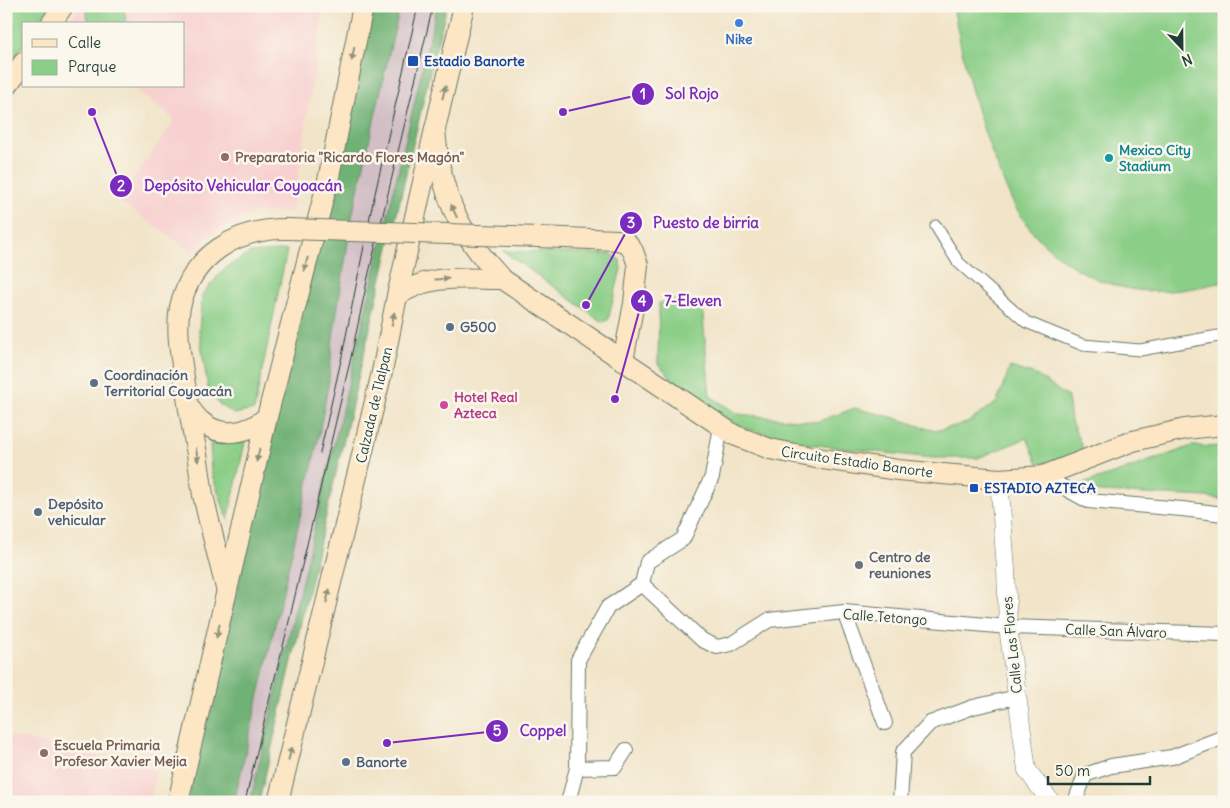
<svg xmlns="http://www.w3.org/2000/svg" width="1230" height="808" font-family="Delius,sans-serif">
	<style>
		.built { fill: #f7d0cf }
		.industrial { fill: #d2bec5 }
		.green { fill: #8bce87; stroke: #55865e }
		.forest { fill: #70b174; stroke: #487754 }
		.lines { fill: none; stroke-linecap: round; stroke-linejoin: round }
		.pedestrian-casing { stroke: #687768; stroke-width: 13 }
		.minor-casing { stroke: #687768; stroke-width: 16 }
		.tertiary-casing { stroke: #687768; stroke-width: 19 }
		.secondary-casing { stroke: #687768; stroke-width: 22 }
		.pedestrian { stroke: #fff; stroke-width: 11 }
		.minor { stroke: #fff; stroke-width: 14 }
		.tertiary { stroke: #fff; stroke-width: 18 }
		.secondary { stroke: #fce6c4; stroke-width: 20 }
		.tram { stroke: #1f3d34; stroke-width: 1 }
		.secondary-bridge-casing { stroke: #687768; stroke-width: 22; stroke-linecap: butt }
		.secondary-bridge { stroke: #fce6c4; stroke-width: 20 }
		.oneway { fill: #8e927c }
		.shop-dot { fill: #3f7fe0; stroke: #fbf7ec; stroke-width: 2 }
		.transit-dot { fill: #1a4fb4; stroke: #fbf7ec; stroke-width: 2 }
		.education-dot { fill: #8d6e63; stroke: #fbf7ec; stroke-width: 2 }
		.culture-dot { fill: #0f9aa8; stroke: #fbf7ec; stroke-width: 2 }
		.service-dot { fill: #5c6f8a; stroke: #fbf7ec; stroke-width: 2 }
		.hotel-dot { fill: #d1479c; stroke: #fbf7ec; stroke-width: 2 }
		.worship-dot { fill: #6b7280; stroke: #fbf7ec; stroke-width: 2 }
		.labels { text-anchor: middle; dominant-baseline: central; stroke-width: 5; stroke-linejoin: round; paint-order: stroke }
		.shop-label { font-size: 14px; font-weight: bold; fill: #366cbe; stroke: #fbf7ec }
		.transit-label { font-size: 14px; font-weight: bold; fill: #164399; stroke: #fbf7ec; text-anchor: start }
		.culture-label { font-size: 14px; font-weight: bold; fill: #0d838f; stroke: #fbf7ec; text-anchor: start }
		.education-label { font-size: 14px; font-weight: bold; fill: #785e54; stroke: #fbf7ec; text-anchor: start }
		.service-label { font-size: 14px; font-weight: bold; fill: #4e5e75; stroke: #fbf7ec; text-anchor: start }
		.hotel-label { font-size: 14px; font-weight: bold; fill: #b23c85; stroke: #fbf7ec; text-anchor: start }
		.street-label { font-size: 14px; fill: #1f3d34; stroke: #fbf7ec }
		.worship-label { font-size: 14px; font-weight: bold; fill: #5b616d; stroke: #fbf7ec; text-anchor: start }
		.leader { fill: none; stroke: #7b2cbf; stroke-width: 2 }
		.callout-dot { fill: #7b2cbf; stroke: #fbf7ec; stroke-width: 2 }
		.mark-label { font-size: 15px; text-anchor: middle; font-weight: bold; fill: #fff }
		.callout-label { font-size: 15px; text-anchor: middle; font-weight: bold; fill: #7b2cbf; stroke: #fbf7ec; stroke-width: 5; stroke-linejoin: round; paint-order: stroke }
	</style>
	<rect width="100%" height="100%" fill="#fbf7ec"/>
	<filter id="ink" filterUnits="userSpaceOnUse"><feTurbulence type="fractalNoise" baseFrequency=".02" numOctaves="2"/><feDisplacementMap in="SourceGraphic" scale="10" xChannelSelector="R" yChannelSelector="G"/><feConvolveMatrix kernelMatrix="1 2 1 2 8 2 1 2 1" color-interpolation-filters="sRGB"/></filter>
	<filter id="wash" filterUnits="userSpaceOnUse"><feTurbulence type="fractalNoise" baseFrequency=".0096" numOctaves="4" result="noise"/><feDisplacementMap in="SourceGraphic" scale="20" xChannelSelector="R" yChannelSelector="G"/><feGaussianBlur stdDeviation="1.12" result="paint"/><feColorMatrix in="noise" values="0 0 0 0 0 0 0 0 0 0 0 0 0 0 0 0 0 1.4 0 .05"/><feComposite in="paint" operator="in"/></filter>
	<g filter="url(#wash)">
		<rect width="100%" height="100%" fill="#f1e4c8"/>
		<g class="built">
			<polygon points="80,6 324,6 292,213 257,212 228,224 207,237 192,252 118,200 175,120 132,86 184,86 184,24 68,24"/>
			<polygon points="6,735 157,771 149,802 6,802"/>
		</g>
		<polygon class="industrial" points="400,6 437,6 250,802 234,802 318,440 329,380 333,337 352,217"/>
		<g class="green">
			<polygon points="6,6 50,6 38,24 24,24 24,44 6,70 6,56 11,42 6,26"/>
			<polygon points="90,6 124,6 126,24 88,24 87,11"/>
			<path d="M953 6H1224V282C1199 287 1174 293 1149 291 1098 289 1050 258 1022 218 1012 203 1005 186 999 170 977 118 963 62 953 6Z"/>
			<polygon points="287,250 254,410 234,414 219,404 208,389 199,330 202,295 224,269 250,253"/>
			<polygon points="503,251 612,254 620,260 621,269 608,320 603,322"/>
			<polygon points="680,300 702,306 710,396 738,414 816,422 855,408 895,418 935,431 967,423 997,402 1010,367 1036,375 1068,397 1071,421 1084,451 1064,459 1038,464 1027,438 978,458 932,458 798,443 743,428 685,392 658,364 659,303"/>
			<polygon points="210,436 245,442 228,520 211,472"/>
			<polygon points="1192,446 1224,447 1224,500 1207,497 1081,491 1078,485 1110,475"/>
		</g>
		<g class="forest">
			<polygon points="374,6 400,6 352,217 333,337 329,380 318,440 234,802 187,802"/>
			<polygon points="437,6 447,6 431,68 259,802 250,802"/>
		</g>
	</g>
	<g filter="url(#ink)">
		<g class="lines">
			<g class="pedestrian-casing">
				<polyline id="pedestrian" points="936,226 958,262 1026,322 1083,345 1140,350 1224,335"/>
			</g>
			<g class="minor-casing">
				<g id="minor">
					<polyline points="1043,476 1088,501 1182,509 1224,514"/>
					<polyline points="642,584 702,640 717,647 731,644 769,620 844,612 1008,627 1224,634"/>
					<polyline points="844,612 885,723"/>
					<polyline points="577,768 615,767 626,750"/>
					<polyline points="568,802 577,768 578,660 608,607 642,584 647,562 683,539 712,477 721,427"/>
					<polyline points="900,802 903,752 930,723 973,707 1017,697"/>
					<polyline points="1075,802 1085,775 1111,766 1172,757 1224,737"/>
				</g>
			</g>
			<g class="tertiary-casing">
				<polyline id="tertiary" points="999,479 1006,569 1008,627 1027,770 1051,802"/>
			</g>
			<g class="secondary-casing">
				<g id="secondary">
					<polyline points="51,24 63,6"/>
					<polyline points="6,87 24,62"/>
					<path d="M435 129C440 193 458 233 502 279L734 435 770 449 816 458 898 470 999 479 1043 476 1133 441 1185 429 1224 425"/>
					<polyline points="511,236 618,240 627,243 633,251 638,265 634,303 623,361"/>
					<path d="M397 296C430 273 464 279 502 279"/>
					<path d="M189 407C193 412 196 418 202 422 222 439 249 433 267 417"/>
					<path d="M226 588C218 557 210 526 203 495 201 482 199 468 197 454 193 433 189 411 186 390 182 364 175 332 180 307 192 255 237 228 288 229"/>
					<polyline points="178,802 267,417 329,176 363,6"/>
					<polyline points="278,802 382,372 397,296 435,129 464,6"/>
				</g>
			</g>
			<use href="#pedestrian" class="pedestrian"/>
			<use href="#minor" class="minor"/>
			<use href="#tertiary" class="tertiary"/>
			<use href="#secondary" class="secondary"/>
			<g class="tram">
				<polyline points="320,453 342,356 371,211 418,6"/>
				<polyline points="245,802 270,697 286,634 351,357 368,277 433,6"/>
			</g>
			<g class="secondary-bridge-casing">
				<polyline id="secondary-bridge" points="288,229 511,236"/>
			</g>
			<use href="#secondary-bridge" class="secondary-bridge"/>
		</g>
		<defs><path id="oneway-solid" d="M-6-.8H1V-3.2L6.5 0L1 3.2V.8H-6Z" transform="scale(1.25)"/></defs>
		<g class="oneway">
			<use href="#oneway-solid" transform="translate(353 54) rotate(101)"/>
			<use href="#oneway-solid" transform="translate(444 92) rotate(-77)"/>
			<use href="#oneway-solid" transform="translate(454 211) rotate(-114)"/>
			<use href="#oneway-solid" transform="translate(306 264) rotate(104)"/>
			<use href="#oneway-solid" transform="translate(442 279) rotate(-4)"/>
			<use href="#oneway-solid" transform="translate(393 319) rotate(-79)"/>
			<use href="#oneway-solid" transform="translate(197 455) rotate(81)"/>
			<use href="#oneway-solid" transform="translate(258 455) rotate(103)"/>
			<use href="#oneway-solid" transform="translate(328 596) rotate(-76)"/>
			<use href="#oneway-solid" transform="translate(218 631) rotate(103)"/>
			<use href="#oneway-solid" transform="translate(290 754) rotate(-76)"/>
		</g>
	</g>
	<circle class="shop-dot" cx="739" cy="23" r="5"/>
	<g class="transit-dot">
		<rect x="407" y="55" width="12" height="12" rx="2.5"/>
		<rect x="969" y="483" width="10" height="10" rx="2.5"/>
	</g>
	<g class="education-dot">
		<circle cx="225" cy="157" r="5"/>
		<circle cx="44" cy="753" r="5"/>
	</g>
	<circle class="culture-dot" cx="1109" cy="158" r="5"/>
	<g class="service-dot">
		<circle cx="450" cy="327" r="5"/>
		<circle cx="94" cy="383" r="5"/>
		<circle cx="38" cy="512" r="5"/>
		<circle cx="346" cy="762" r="5"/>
	</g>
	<circle class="hotel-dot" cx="444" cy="405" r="5"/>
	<circle class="worship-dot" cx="859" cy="565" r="5"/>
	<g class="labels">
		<g class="shop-label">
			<text x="739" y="39">Nike</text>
		</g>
		<g class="transit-label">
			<text x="424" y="61">Estadio Banorte</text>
			<text x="984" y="488">ESTADIO AZTECA</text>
		</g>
		<g class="culture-label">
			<text x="1119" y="150">Mexico City<tspan x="1119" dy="16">Stadium</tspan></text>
		</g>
		<g class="education-label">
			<text x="235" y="157">Preparatoria "Ricardo Flores Magón"</text>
			<text x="54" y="745">Escuela Primaria<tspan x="54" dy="16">Profesor Xavier Mejia</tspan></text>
		</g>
		<g class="service-label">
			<text x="460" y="327">G500</text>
			<text x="104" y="375">Coordinación<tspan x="104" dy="16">Territorial Coyoacán</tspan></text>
			<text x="48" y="504">Depósito<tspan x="48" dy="16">vehicular</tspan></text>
			<text x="356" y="762">Banorte</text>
		</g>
		<g class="hotel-label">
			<text x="454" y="397">Hotel Real<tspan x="454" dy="16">Azteca</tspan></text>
		</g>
		<g class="street-label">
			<text transform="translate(374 405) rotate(-77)">Calzada de Tlalpan</text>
			<text transform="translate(857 462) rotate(8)">Circuito Estadio Banorte</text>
			<text transform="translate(885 617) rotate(4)">Calle Tetongo</text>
			<text transform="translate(1116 631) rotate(2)">Calle San Álvaro</text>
			<text transform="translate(1012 645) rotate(-96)">Calle Las Flores</text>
		</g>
		<g class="worship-label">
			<text x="869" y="557">Centro de<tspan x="869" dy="16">reuniones</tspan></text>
		</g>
	</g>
	<path class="leader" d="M563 112L643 94M92 112L121 186M586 305L631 223M615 399L642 301M387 743L497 731"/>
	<g class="callout-dot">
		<circle cx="563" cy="112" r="5"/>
		<circle cx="92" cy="112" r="5"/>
		<circle cx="586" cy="305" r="5"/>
		<circle cx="615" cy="399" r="5"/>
		<circle cx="387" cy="743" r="5"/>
		<circle cx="643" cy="94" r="12"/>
		<circle cx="121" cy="186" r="12"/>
		<circle cx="631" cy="223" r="12"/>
		<circle cx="642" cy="301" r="12"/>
		<circle cx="497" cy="731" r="12"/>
	</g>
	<g class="mark-label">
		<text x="643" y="99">1</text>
		<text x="121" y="191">2</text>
		<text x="631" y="228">3</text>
		<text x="642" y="306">4</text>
		<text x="497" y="736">5</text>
	</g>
	<g class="callout-label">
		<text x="692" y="99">Sol Rojo</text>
		<text x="243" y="191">Depósito Vehicular Coyoacán</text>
		<text x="706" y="228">Puesto de birria</text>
		<text x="693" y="306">7-Eleven</text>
		<text x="543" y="736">Coppel</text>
	</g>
	<rect width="1230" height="808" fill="none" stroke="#fbf7ec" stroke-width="25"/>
	<rect x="22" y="22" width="162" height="65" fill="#fbf7ec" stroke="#a3ada2"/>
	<rect x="32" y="39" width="25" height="8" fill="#fce6c4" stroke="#a3ada2"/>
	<text x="68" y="48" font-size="15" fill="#1f3d34">Calle</text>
	<rect x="32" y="60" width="25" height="15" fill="#8bce87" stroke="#a3ada2"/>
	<text x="68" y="72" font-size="15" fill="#1f3d34">Parque</text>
	<g transform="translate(1182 48) rotate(158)" stroke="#fbf7ec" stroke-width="4" paint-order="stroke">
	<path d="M0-4L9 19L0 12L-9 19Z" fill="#1f3d34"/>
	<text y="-8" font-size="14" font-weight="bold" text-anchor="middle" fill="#1f3d34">N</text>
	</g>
	<path d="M1048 776v8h102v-8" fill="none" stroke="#1f3d34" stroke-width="2.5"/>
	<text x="1055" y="776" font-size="15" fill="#1f3d34" stroke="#fbf7ec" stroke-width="4" paint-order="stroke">50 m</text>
</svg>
